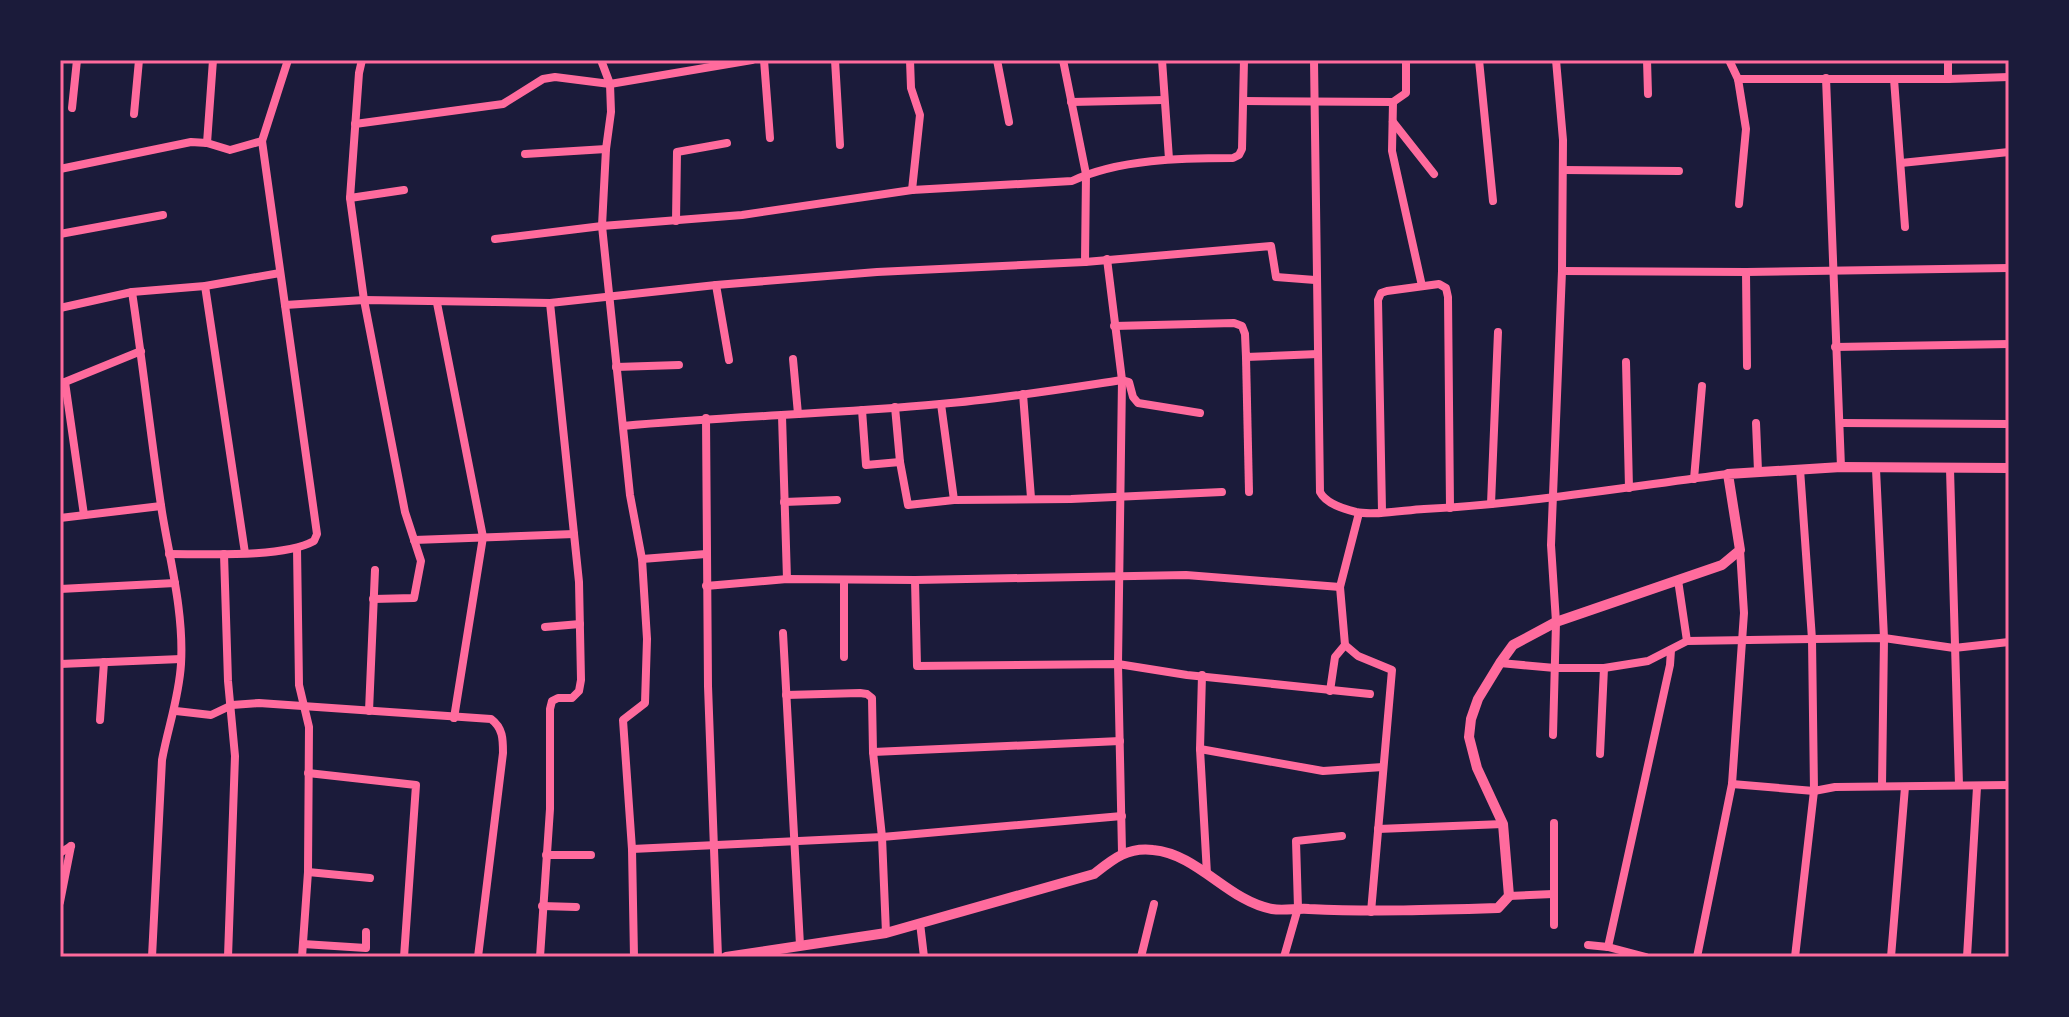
<svg xmlns="http://www.w3.org/2000/svg" width="2069" height="1017" font-family="Helvetica,sans-serif">
	<style>
		.lines { fill: none; stroke-linecap: round; stroke-linejoin: round }
		.minor { stroke: #ff6b9d; stroke-width: 8 }
		.tertiary { stroke: #ff6b9d; stroke-width: 10 }
		.neatline { fill: none; stroke: #ff6b9d; stroke-width: 3 }
	</style>
	<rect width="100%" height="100%" fill="#1b1b3a"/>
	<g class="lines">
		<g class="minor">
			<polyline points="362,60 359,73 350,198 364,300 405,512 421,561 414,598 373,599"/>
			<polyline points="601,60 610,84 611,112 606,149 602,226 630,495 642,559 647,639 645,703 623,720 632,849 634,957"/>
			<polyline points="764,60 770,138"/>
			<polyline points="835,60 840,145"/>
			<polyline points="910,60 911,88 920,115 912,190"/>
			<polyline points="997,60 1009,122"/>
			<polyline points="1063,60 1086,174 1085,262"/>
			<polyline points="1162,60 1169,159"/>
			<path d="M1314 60 1320 492C1326 504 1344 509 1356 512 1374 516 1405 510 1424 509 1525 504 1627 487 1728 474"/>
			<polyline points="1479,60 1493,201"/>
			<polyline points="1647,60 1648,94"/>
			<polyline points="1729,60 1738,79 1746,129 1739,204"/>
			<polyline points="1948,60 1948,79"/>
			<polyline points="1826,78 1841,467"/>
			<polyline points="1738,79 1948,79 2009,77"/>
			<polyline points="1894,79 1905,227"/>
			<polyline points="1244,101 1393,102"/>
			<polyline points="1071,102 1164,100"/>
			<polyline points="1393,102 1392,151 1422,286"/>
			<polyline points="1393,102 1406,93 1406,60"/>
			<polyline points="72,108 77,60"/>
			<polyline points="134,114 139,60"/>
			<polyline points="1393,122 1434,174"/>
			<polyline points="355,124 503,104 543,79 555,77 610,84 752,60"/>
			<polyline points="207,143 213,60"/>
			<polyline points="525,154 606,149"/>
			<polyline points="1901,163 2009,152"/>
			<polyline points="60,169 191,142 207,143 230,150 262,141"/>
			<polyline points="1563,170 1679,171"/>
			<polyline points="350,198 404,190"/>
			<polyline points="676,221 677,152 727,143"/>
			<polyline points="60,234 163,215"/>
			<path d="M495 239 602 226 742 215 912 190 1072 181C1119 159 1182 158 1233 158L1239 155 1242 149 1244 60"/>
			<polyline points="1107,259 1122,380 1118,664 1122,852"/>
			<polyline points="1562,271 1746,272 2009,268"/>
			<polyline points="1746,272 1747,366"/>
			<polyline points="716,285 729,360"/>
			<polyline points="205,286 245,553"/>
			<path d="M132 292C143 365 151 439 162 512 170 561 184 613 181 664 179 698 168 727 162 760L152 957"/>
			<polyline points="437,303 483,537 454,718"/>
			<polyline points="285,305 364,300 550,303 716,285 877,272 1085,262 1271,246 1276,277 1315,280"/>
			<polyline points="60,308 132,292 205,286 280,273"/>
			<polyline points="1114,326 1234,323 1242,326 1245,334 1246,357 1318,354"/>
			<polyline points="1835,347 2009,344"/>
			<polyline points="1246,357 1249,492"/>
			<polyline points="793,359 798,414"/>
			<polyline points="1626,362 1629,488"/>
			<polyline points="616,367 679,365"/>
			<polyline points="65,382 84,515"/>
			<polyline points="60,384 141,351"/>
			<polyline points="1023,394 1031,498"/>
			<polyline points="941,404 954,500"/>
			<polyline points="895,407 900,462 908,505 954,500 1071,499 1222,492"/>
			<polyline points="862,410 866,465 900,462"/>
			<polyline points="782,416 787,579"/>
			<polyline points="706,418 708,686 718,957"/>
			<polyline points="1756,423 1758,471"/>
			<polyline points="1841,423 2009,424"/>
			<path d="M623 426C729 416 835 414 940 404 1001 399 1062 389 1122 380L1129 382 1133 397 1138 403 1200 413"/>
			<polyline points="1876,469 1884,638 1882,786"/>
			<polyline points="1950,469 1959,785"/>
			<polyline points="1694,479 1702,386"/>
			<polyline points="784,502 837,500"/>
			<polyline points="1491,504 1498,332"/>
			<polyline points="1382,511 1378,300 1381,293 1387,291 1439,284 1446,288 1448,297 1450,508"/>
			<polyline points="60,518 161,506"/>
			<polyline points="414,540 574,534"/>
			<polyline points="297,548 299,685 309,727 308,872 302,957"/>
			<path d="M169 554C206 554 283 558 314 541L317 534 262 141 288 60"/>
			<polyline points="224,554 228,681 235,756 228,957"/>
			<polyline points="642,559 706,554"/>
			<polyline points="915,580 917,666 1118,664 1187,675 1370,694"/>
			<polyline points="1678,580 1687,641"/>
			<polyline points="844,581 844,657"/>
			<polyline points="706,586 787,579 915,580 1186,575 1340,587"/>
			<polyline points="60,589 175,583"/>
			<polyline points="545,627 580,624"/>
			<polyline points="783,633 800,945"/>
			<polyline points="1345,645 1358,656 1392,670 1371,912"/>
			<polyline points="1500,663 1555,668 1604,668 1648,661 1687,641 1884,638 1954,648 2009,642"/>
			<polyline points="60,664 181,659"/>
			<polyline points="1202,675 1200,749 1207,874"/>
			<polyline points="1330,691 1335,657 1345,645 1340,587 1359,513"/>
			<polyline points="786,695 860,693 867,694 872,698 873,752 882,837 886,933"/>
			<path d="M176 711 211 715 232 705 259 703 491 719C503 728 503 739 503 753L478 957"/>
			<polyline points="369,711 375,570"/>
			<polyline points="100,720 104,662"/>
			<polyline points="1553,735 1556,622 1551,545 1562,271 1563,140 1556,60"/>
			<polyline points="1200,749 1323,771 1383,767"/>
			<polyline points="873,752 1120,741"/>
			<polyline points="1600,754 1604,668"/>
			<polyline points="308,773 416,785 404,957"/>
			<polyline points="1732,784 1814,791 1835,787 2009,785"/>
			<polyline points="1554,823 1554,925"/>
			<polyline points="1378,829 1503,824"/>
			<polyline points="632,849 882,837 1122,816"/>
			<polyline points="60,853 71,846"/>
			<polyline points="546,855 591,855"/>
			<polyline points="308,872 370,878"/>
			<polyline points="1509,896 1553,894"/>
			<polyline points="60,902 71,846"/>
			<polyline points="542,906 576,907"/>
			<polyline points="920,923 924,957"/>
			<polyline points="303,944 366,948 366,932"/>
			<polyline points="1588,945 1608,947 1646,957"/>
			<polyline points="1608,947 1670,665 1671,650"/>
			<polyline points="540,957 550,809 550,709 552,701 558,698 572,698 579,691 581,680 579,582 550,303"/>
			<polyline points="1141,957 1154,904"/>
			<polyline points="1284,957 1298,908 1296,841 1342,836"/>
			<polyline points="1697,957 1732,784 1744,613 1740,550"/>
			<polyline points="1795,957 1814,791 1812,639 1800,469"/>
			<polyline points="1891,957 1905,787"/>
			<polyline points="1967,957 1977,787"/>
		</g>
		<path class="tertiary" d="M726 957 886 933 1094 874C1113 859 1127 847 1153 850 1198 854 1228 901 1272 909 1284 911 1297 908 1309 909 1372 912 1435 910 1498 908L1509 896 1503 824 1477 768 1469 737 1471 719 1478 699 1500 663 1513 645 1556 622 1722 565 1740 550 1728 474 1841 467 2009 468"/>
	</g>
	<rect width="2069" height="1017" fill="none" stroke="#1b1b3a" stroke-width="124"/>
	<rect x="62" y="62" width="1945" height="893" class="neatline"/>
</svg>
